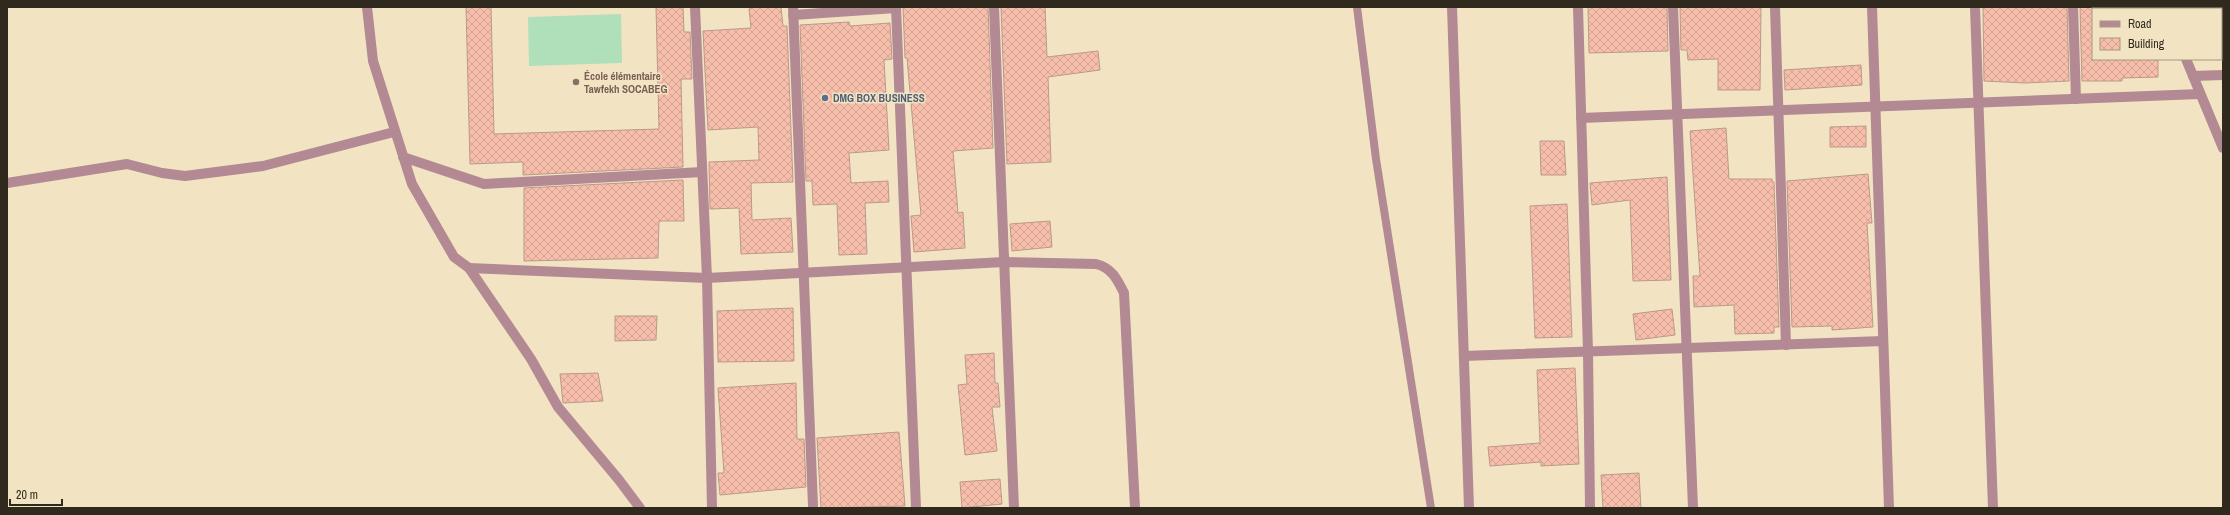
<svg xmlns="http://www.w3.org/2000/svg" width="2230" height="515" font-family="'Archivo Narrow',sans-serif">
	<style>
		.pitch { fill: #afe0b9 }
		.building { fill: url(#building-cross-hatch); stroke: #bc988c }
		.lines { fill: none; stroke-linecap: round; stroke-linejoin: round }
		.service { stroke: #b38993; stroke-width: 8 }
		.minor { stroke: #b38993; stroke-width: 10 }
		.education-dot { fill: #8d6e63; stroke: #f2e4c3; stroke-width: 1.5 }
		.service-dot { fill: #5c6f8a; stroke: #f2e4c3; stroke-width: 1.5 }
		.labels { text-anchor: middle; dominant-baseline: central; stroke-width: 3; stroke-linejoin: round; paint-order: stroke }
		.education-label { font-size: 11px; font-weight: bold; fill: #785e54; stroke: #f2e4c3; text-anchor: start }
		.service-label { font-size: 11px; font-weight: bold; fill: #4e5e75; stroke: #f2e4c3; text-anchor: start }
	</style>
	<defs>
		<pattern id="building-cross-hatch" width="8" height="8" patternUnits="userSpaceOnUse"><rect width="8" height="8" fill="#f7bfab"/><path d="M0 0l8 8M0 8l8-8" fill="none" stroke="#d4a493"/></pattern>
	</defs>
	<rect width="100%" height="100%" fill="#f2e4c3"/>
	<polygon class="pitch" points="621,14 622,63 529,66 528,17"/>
	<g class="building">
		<polygon points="466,7 491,7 494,134 659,129 656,7 683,7 684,32 690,32 692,79 681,79 683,167 523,175 523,162 470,164"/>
		<polygon points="752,7 781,7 783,26 787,26 793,182 751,183 752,220 791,218 793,252 741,254 739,208 710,209 709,162 759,160 758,127 708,130 703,31 751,28 749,9"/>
		<polygon points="903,7 988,7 993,148 953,151 958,213 963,212 965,248 914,252 911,216 921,215 907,58 905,58"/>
		<polygon points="1001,7 1045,7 1047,57 1098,51 1100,70 1048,77 1051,162 1007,164"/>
		<polygon points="1588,7 1667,7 1668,51 1589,53"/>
		<polygon points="1680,7 1761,7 1760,90 1718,90 1718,59 1688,60 1687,50 1681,50"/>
		<polygon points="1983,7 2067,7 2069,81 2025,83 1984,81"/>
		<polygon points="2080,7 2093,7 2093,59 2158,59 2158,77 2122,78 2122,81 2082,81"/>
		<polygon points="849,22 850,26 890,23 892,59 884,60 889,150 849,153 851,183 888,181 889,202 865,203 867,254 839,255 837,204 813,205 812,181 806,181 800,25"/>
		<polygon points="1861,65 1862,85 1785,90 1784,70"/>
		<polygon points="1866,126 1866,147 1830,147 1830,127"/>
		<polygon points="1726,128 1729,179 1772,179 1772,182 1774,182 1779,327 1774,327 1774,333 1735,334 1734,305 1694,307 1693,276 1700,276 1690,131"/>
		<polygon points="1540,141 1564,141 1566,175 1541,175"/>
		<polygon points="1868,174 1872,223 1867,223 1873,327 1832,330 1832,326 1792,327 1787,181"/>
		<polygon points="1667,177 1671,280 1633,281 1630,200 1592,205 1590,183"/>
		<polygon points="683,180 684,221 659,221 658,258 524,261 524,188"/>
		<polygon points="1567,204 1572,337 1535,338 1530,206"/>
		<polygon points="1050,221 1052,247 1012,251 1010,224"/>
		<polygon points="793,308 794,361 718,362 717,311"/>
		<polygon points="1672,309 1675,335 1636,340 1633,314"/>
		<polygon points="615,316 657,316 656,340 615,341"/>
		<polygon points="994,353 995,383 998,383 1000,407 992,407 997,451 965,455 958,385 967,384 965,355"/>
		<polygon points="1575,368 1579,464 1541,466 1541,462 1490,466 1488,447 1540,443 1537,370"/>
		<polygon points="598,373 603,401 563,403 560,374"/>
		<polygon points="796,383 797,439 804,439 806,487 720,495 718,473 724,473 718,388"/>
		<polygon points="899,432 905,506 821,508 817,438"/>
		<polygon points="1639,473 1641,508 1603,508 1601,475"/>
		<polygon points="1000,479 1002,504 962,508 960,482"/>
	</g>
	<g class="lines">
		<polyline class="service" points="1357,7 1376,159 1431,508"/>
		<g class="minor">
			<polyline points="367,7 373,61 412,184 454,257 469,268 531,359 558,407 619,480 640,508"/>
			<polyline points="695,7 707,278 712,508"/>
			<polyline points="793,7 813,506"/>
			<polyline points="896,7 916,508"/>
			<polyline points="994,7 1014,508"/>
			<polyline points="1452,7 1469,508"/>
			<polyline points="1578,7 1588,352 1590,508"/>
			<polyline points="1673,7 1693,508"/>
			<polyline points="1775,7 1786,345"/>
			<polyline points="1872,7 1889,508"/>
			<polyline points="1975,7 1993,508"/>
			<polyline points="2073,7 2076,99"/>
			<polyline points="2165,7 2166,9"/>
			<polyline points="793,15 896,8"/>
			<polyline points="2186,59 2223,148"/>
			<polyline points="2193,76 2223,75"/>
			<polyline points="1581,118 2200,94"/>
			<polyline points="403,157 484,184 702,172"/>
			<polyline points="7,183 127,164 162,173 185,176 263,166 394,132"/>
			<path d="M469 268 707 278 1004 262 1096 264C1112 268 1117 279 1124 293L1135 508"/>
			<polyline points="1464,356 1883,341"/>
		</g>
	</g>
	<circle class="education-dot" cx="576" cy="82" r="4"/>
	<circle class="service-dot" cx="825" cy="98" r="4"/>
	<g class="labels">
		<g class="education-label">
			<text x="584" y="76">École élémentaire<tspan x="584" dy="13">Tawfekh SOCABEG</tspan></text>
		</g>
		<g class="service-label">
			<text x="833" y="98">DMG BOX BUSINESS</text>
		</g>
	</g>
	<rect width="2230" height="515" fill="none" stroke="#2f2a1d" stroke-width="16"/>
	<rect x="2092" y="8" width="130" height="52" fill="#f2e4c3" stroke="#a49a81"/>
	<rect x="2100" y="21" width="20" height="6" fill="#b38993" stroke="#a49a81"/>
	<text x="2128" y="28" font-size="12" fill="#2f2a1d">Road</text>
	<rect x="2100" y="38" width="20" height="12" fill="url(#building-cross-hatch)" stroke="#a49a81"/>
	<text x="2128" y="48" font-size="12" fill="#2f2a1d">Building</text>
	<path d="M10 499v6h52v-6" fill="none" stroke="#2f2a1d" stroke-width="2"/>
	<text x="16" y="499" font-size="12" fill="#2f2a1d" stroke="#f2e4c3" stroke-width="3" paint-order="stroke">20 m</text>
</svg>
